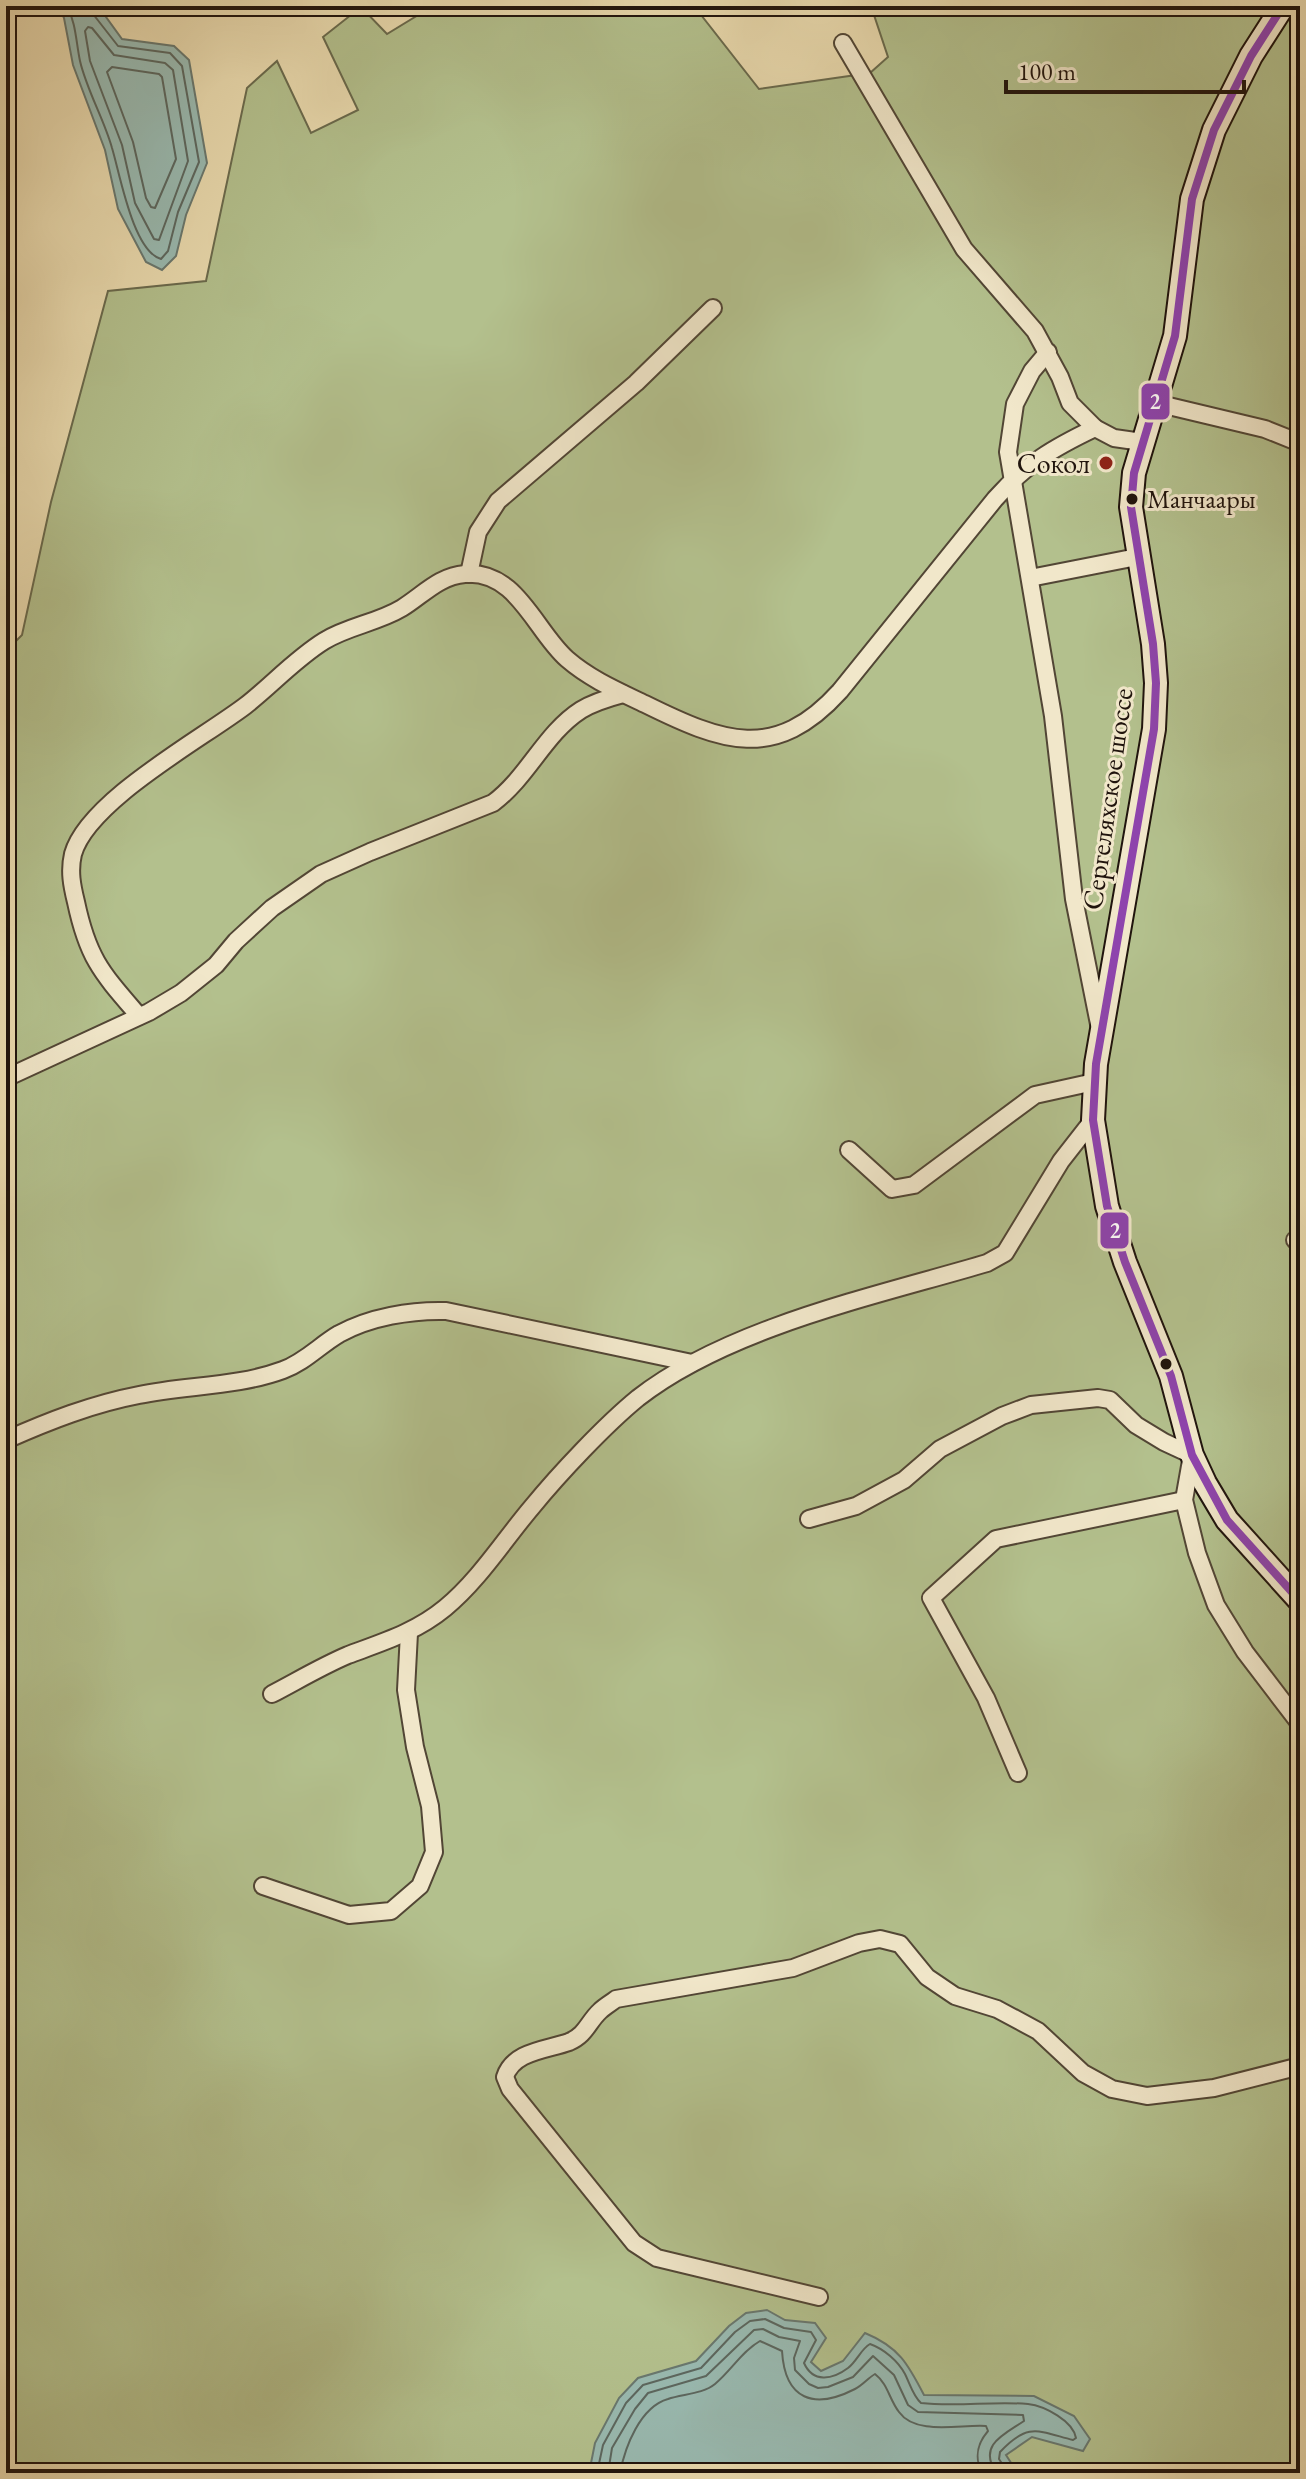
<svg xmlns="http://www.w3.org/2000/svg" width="1306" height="2479" font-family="'EB Garamond',serif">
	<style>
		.green { fill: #b3c08d; stroke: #6a6a4d; stroke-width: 2 }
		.water { fill: #99bab1; stroke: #69786f; stroke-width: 2 }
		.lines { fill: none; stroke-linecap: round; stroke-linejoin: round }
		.shore { stroke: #5c675f; stroke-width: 2 }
		.minor-casing { stroke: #524635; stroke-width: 20 }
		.secondary-casing { stroke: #20140d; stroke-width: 26 }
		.minor { stroke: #f1e7ca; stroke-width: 16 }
		.secondary { stroke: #f1e7ca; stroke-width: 22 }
		.bus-1-casing { stroke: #f1e7ca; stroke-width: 14 }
		.bus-1 { stroke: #8e44ad; stroke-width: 8 }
		.poi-dot { fill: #8f2418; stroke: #f1e7ca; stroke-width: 3 }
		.bus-dot { fill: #20140d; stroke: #f1e7ca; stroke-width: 3 }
		.labels { text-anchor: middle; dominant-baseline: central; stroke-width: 6; stroke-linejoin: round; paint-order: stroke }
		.bus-label { font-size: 26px; fill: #20140d; stroke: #f1e7ca; text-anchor: start }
		.poi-label { font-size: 28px; fill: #20140d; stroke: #f1e7ca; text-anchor: end }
		.street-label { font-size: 28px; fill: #20140d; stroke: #f1e7ca }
		.line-badge { stroke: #f1e7ca; stroke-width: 3 }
		.badge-label { font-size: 22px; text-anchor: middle; font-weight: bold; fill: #fff }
	</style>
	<rect width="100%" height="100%" fill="#e9daae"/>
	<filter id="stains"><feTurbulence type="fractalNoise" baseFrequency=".0025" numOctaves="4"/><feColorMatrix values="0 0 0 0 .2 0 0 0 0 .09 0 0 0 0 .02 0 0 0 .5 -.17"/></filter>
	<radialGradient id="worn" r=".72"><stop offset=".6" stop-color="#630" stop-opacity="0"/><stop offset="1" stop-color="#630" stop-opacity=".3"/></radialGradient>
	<polygon class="green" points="433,6 694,6 759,89 870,73 888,57 871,6 1300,6 1300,2473 6,2473 6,651 22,635 51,502 108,291 206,281 247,88 277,61 311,133 358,110 323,37 361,7 387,34"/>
	<g class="water">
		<polygon points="59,6 98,6 122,39 174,46 189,60 207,163 186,215 176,256 162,270 146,262 118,209 105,150 73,65 64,18"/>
		<path d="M767 2310 785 2320 815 2323 826 2338 811 2362 821 2371 843 2361 865 2333C899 2347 908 2364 924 2395L1034 2396 1074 2416 1090 2439 1083 2451 1032 2437 1006 2455 1015 2469 1024 2473H589L595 2443 619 2398 638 2378 696 2361 729 2326 746 2313Z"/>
	</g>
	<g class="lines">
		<g class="shore">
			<path d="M67 6C76 23 76 42 80 61 87 91 104 119 112 148 120 174 133 251 161 259L168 251 178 212 199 162 182 66 170 53 118 46 93 14 92 6"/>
			<polygon points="88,27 92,28 114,55 165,63 173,70 188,161 159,240 154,239 135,203 122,145 90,61 85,31"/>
			<polygon points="112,67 159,74 162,77 176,159 155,208 151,207 146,198 133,142 107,72"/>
			<path d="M597 2473 603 2445 626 2403 643 2385 701 2368 735 2332 750 2321 765 2319 784 2328 811 2332 816 2340 804 2363C813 2383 832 2380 848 2368 857 2361 861 2349 870 2344 884 2349 898 2361 905 2374 910 2384 913 2396 921 2403 956 2407 993 2401 1028 2404 1045 2406 1073 2421 1076 2438L1073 2440C1038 2431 1028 2422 1000 2452L999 2459 1008 2473"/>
			<path d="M608 2473 612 2448 635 2409 648 2393 706 2376 754 2330 763 2329 779 2337 800 2341 794 2358 795 2370 809 2384 818 2388 828 2387 853 2377 873 2356 894 2375 908 2405 918 2412 1023 2415 1024 2421C1003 2435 978 2445 996 2473"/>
			<path d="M620 2473C625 2447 640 2407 668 2399 683 2394 703 2394 715 2384 731 2371 742 2351 760 2341L782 2351C785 2400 814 2410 855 2389 863 2385 868 2378 875 2374 888 2384 889 2399 899 2412 916 2436 961 2424 986 2426L988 2431C977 2444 974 2457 982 2473"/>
		</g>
		<g class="minor-casing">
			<g id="minor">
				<polyline points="843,43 964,249 1035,331 1060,377 1070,403 1095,428"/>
				<polyline points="1048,352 1032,371 1015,404 1008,452 1053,716 1074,899 1099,1024"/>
				<polyline points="1156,403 1265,429 1300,443"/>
				<polyline points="469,574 478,532 498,501 636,383 713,308"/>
				<polyline points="1030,578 1137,557"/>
				<path d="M139 1016C102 973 88 959 76 902 72 886 69 871 73 854 88 801 200 740 245 706 272 685 295 659 324 641 348 626 377 623 402 608 423 595 439 576 465 574 517 570 535 631 567 659 590 679 618 691 645 704 722 742 775 763 840 691L995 499C1026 464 1053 448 1095 428L1114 438 1142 442"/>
				<path d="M6 1078 149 1012 181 993 216 965 236 941 272 908 321 874 370 852 493 803C528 777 545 733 581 710 594 702 608 698 623 694"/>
				<polyline points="849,1150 892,1189 914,1185 1035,1095 1094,1082"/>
				<polyline points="1295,1240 1300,1245"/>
				<path d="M6 1440C49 1421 92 1404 139 1395 186 1385 237 1387 283 1370 305 1362 320 1345 339 1334 370 1317 411 1310 446 1311L692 1363"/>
				<polyline points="809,1519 856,1506 904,1480 940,1449 1002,1416 1031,1405 1098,1398 1110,1400 1136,1425 1164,1442 1192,1455 1184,1500 1197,1553 1216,1605 1245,1652 1300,1724"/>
				<path d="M272 1694C297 1681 322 1666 348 1655 383 1642 416 1632 445 1608 479 1580 504 1540 532 1507 559 1474 605 1425 638 1398 729 1327 876 1296 987 1263L1005 1253 1061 1161 1093 1120"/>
				<polyline points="1018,1773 986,1698 931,1598 996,1539 1184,1500"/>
				<polyline points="263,1886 349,1915 391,1911 420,1886 434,1852 430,1806 415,1747 406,1690 409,1633"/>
				<path d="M819 2297 657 2258 634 2243 510 2089 505 2077C513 2051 547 2050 569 2042 586 2035 588 2022 600 2011 605 2006 611 2003 616 1999L793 1968 859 1943 880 1939 900 1944 927 1977 955 1996 997 2009 1038 2031 1083 2073 1112 2089 1147 2096 1214 2088 1300 2066"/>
			</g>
		</g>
		<g class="secondary-casing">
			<polyline id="secondary" points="1283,6 1251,56 1214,130 1192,199 1175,336 1134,473 1131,507 1153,644 1156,683 1154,729 1096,1064 1093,1120 1107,1206 1125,1262 1171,1376 1192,1455 1205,1483 1227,1520 1300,1601"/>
		</g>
		<use href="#minor" class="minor"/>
		<use href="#secondary" class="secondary"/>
		<g class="bus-1-casing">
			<polyline id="bus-1" points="1283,6 1251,56 1214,130 1192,199 1175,336 1134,473 1131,507 1153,644 1156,683 1154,729 1096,1064 1093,1120 1107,1206 1125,1262 1171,1376 1192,1455 1227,1520 1300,1601"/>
		</g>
		<use href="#bus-1" class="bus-1"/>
	</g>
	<circle class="poi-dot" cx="1106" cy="463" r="8"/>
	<g class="bus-dot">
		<circle cx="1132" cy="499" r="7"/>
		<circle cx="1166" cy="1364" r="7"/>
	</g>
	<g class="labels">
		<g class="bus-label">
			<text x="1147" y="499">Манчаары</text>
		</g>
		<g class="poi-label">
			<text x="1090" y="463">Сокол</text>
		</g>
		<g class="street-label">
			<text transform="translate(1107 799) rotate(-82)">Сергеляхское шоссе</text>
		</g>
	</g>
	<g class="line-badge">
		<rect x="1140" y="382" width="31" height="39" rx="8" fill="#8e44ad"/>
		<rect x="1099" y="1211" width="31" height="39" rx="8" fill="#8e44ad"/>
	</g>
	<g class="badge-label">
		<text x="1155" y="409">2</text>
		<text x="1115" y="1238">2</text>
	</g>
	<rect width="1306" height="2479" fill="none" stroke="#e9daae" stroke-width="32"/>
	<rect x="8" y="8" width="1290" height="2463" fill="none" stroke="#20140d" stroke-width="4"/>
	<rect x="16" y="16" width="1274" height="2447" fill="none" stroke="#20140d" stroke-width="2"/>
	<path d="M1006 80v12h238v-12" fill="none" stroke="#20140d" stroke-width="4"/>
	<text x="1018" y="80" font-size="24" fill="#20140d" stroke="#f1e7ca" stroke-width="6" paint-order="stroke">100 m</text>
	<rect width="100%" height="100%" filter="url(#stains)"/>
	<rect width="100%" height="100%" fill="url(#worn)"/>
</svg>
